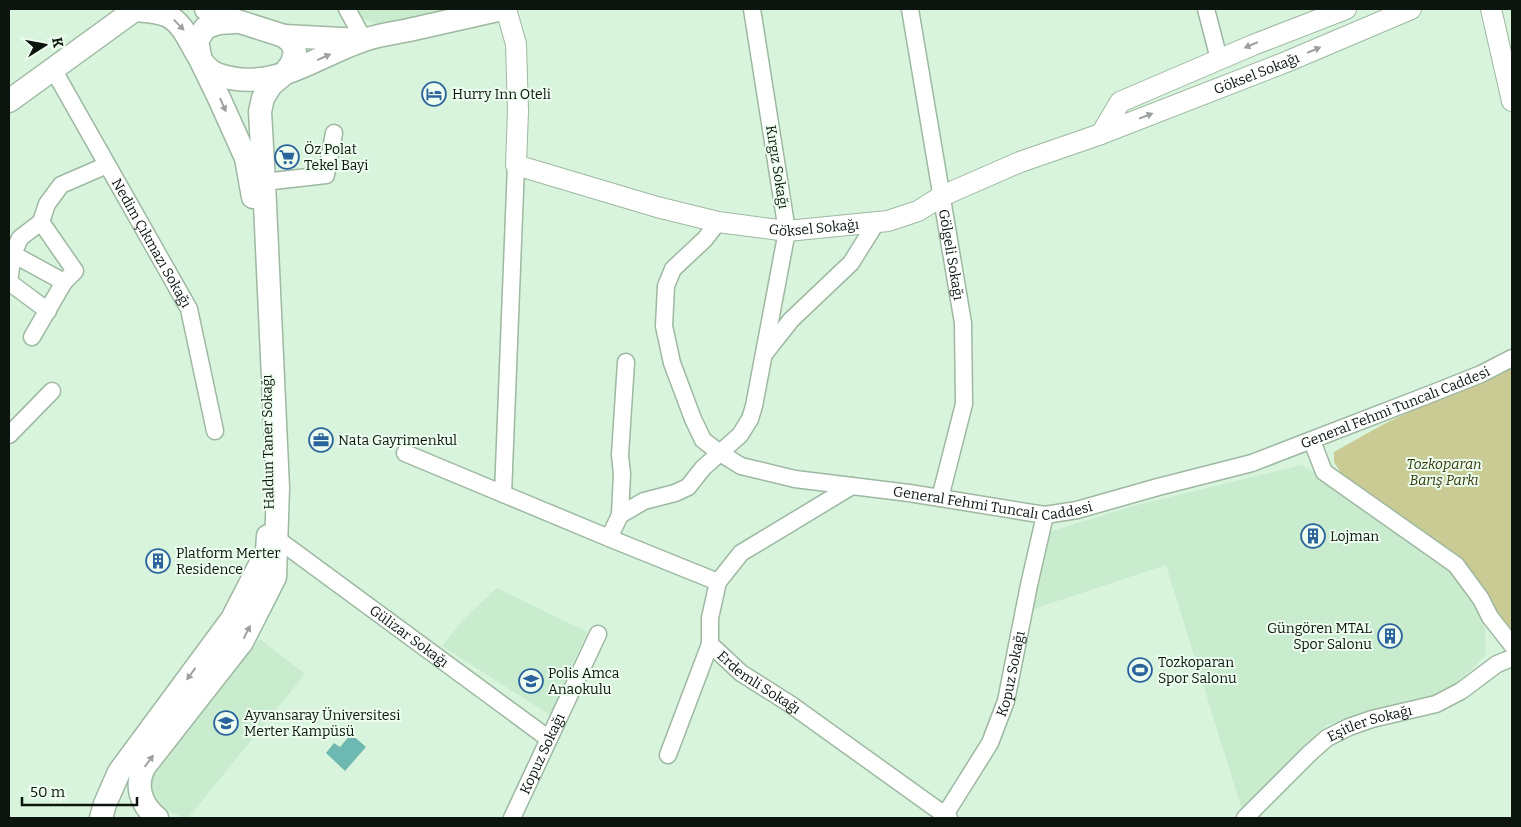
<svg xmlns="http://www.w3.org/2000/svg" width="1521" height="827" font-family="Bitter,serif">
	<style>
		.built { fill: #c9ebce }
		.green { fill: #cacb94 }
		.water { fill: #6eb8b2 }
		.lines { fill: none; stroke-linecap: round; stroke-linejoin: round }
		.minor-casing { stroke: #9eb8a1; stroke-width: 19 }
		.tertiary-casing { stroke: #9eb8a1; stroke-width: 22 }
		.secondary-casing { stroke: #9eb8a1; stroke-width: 25 }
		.minor { stroke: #fff; stroke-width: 16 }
		.tertiary { stroke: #fff; stroke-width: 20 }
		.secondary { stroke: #fff; stroke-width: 22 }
		.oneway { fill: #9da19e }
		.labels { text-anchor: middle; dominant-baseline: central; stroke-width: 4; stroke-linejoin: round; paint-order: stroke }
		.street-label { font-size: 14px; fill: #0b150d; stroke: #edfdef }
		.poi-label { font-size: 14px; fill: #0b150d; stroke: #edfdef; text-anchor: start }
		.park-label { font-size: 14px; font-style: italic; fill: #38380b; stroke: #edfdef }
	</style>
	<rect width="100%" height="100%" fill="#d8f4dc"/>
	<g class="built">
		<polygon points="340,9 471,9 390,29"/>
		<polygon points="1302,465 1455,569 1484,615 1486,655 1443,696 1327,725 1243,813 1166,565 1027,611 1045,533 1137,505"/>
		<polygon points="497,588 587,632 550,715 442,646 465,618"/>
		<polygon points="260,639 305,674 188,818 184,818 158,806 151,800 145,773"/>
	</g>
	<polygon class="green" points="1512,363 1512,637 1467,573 1345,479 1334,462 1334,452 1384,424"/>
	<polygon class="water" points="351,734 366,747 345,771 326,753 334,743 340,747"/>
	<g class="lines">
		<g class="minor-casing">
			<g id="minor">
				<polyline points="347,9 364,40"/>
				<path id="s1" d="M910 9 963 323 964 404 940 498"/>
				<polyline points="1206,9 1219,59"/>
				<path id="s2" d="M53 69 189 309 215 431"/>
				<polyline points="264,182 326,175 334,133"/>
				<polyline points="41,222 20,238 13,254 9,282 48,311"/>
				<path id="s3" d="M718 222 705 239 673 269 666 286 664 326 672 363 693 419 703 440 720 453 741 466 795 479 909 493 1045 515 1077 510 1158 487 1252 463 1428 395 1481 374 1512 358"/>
				<polyline points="9,252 64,282 75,271 41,222 47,204 61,185 107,165"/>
				<polyline points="32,337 64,282"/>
				<polyline points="765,353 791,320 851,263 876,223"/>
				<polyline points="9,435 52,391"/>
				<polyline points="1312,441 1324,472 1456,565 1481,599 1490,617 1512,645"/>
				<polyline points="405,453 609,538 718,582"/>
				<path id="s4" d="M852 486 741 553 718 582 710 618V644L741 673 790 704 949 818"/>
				<polyline points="503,494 516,165"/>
				<polyline points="620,515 622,474 620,455 626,362"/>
				<path id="s5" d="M269 533 549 739"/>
				<polyline points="609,538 620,515 644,501 675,493 688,487 703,468 740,435 750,419 754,406 787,231 752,9"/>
				<polyline points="668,755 710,644"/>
				<path id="s6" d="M512 818 598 634"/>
				<path id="s7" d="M943 818 990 743 1006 701 1029 585 1045 515"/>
				<path id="s8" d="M1245 818 1310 753 1327 738 1349 727 1372 719 1436 704 1461 691 1497 664 1512 658"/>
			</g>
		</g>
		<g class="tertiary-casing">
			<g id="tertiary">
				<path id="s9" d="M506 9 516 44 518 111 516 165 657 207 718 222 787 231 888 221 918 211 942 196 1020 162 1101 134 1286 62 1411 9"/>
				<polyline points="1491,9 1512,101"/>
				<polyline points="1101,134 1120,102 1253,45 1346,9"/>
			</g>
		</g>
		<g class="secondary-casing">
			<g id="secondary">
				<path d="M135 10C146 11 158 11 168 16 192 28 194 67 219 75 274 93 315 56 364 40 378 35 394 33 409 30 440 23 471 16 502 9"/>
				<polyline points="235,22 218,23 205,28 197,41 201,61 219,98 246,158 253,197"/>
				<polyline points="284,36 361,40"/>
				<polyline points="9,101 136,9"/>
				<polyline points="101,818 105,804 119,772 232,619 267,551 268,536"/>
				<path d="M157 818C141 805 134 785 145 766L242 642 275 577 278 488 264 182 260 112 263 98 271 85 283 75 292 63 295 52 292 43 284 36 215 14 206 9"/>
			</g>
		</g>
		<use href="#minor" class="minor"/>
		<use href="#tertiary" class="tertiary"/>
		<use href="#secondary" class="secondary"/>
	</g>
	<defs><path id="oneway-solid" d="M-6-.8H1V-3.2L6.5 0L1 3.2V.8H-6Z" transform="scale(1.25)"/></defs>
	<g class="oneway">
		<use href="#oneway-solid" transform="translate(179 25) rotate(46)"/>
		<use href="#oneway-solid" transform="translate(1251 45) rotate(157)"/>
		<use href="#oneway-solid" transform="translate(1314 50) rotate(-23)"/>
		<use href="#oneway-solid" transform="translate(324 57) rotate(-24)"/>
		<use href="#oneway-solid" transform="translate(223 105) rotate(66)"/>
		<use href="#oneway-solid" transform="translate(1146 116) rotate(-21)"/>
		<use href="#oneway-solid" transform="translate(247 632) rotate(-63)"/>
		<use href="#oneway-solid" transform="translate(191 674) rotate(126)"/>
		<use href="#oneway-solid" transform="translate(149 761) rotate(-53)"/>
	</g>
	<defs>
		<g id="hotel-ring" transform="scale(1.25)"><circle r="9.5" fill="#edfdef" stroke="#2b639c" stroke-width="1.5"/><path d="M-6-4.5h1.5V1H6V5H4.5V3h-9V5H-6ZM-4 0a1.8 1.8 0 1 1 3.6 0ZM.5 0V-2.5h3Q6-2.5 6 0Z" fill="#2b639c"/></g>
		<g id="supermarket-ring" transform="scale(1.25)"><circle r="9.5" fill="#edfdef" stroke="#2b639c" stroke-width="1.5"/><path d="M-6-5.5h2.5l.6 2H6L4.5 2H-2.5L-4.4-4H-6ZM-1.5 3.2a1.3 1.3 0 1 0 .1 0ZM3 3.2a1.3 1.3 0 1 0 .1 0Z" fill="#2b639c"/></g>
		<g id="office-ring" transform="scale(1.25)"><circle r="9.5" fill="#edfdef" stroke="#2b639c" stroke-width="1.5"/><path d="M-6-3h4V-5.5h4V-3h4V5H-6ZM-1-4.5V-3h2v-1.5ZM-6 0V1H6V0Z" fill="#2b639c"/></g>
		<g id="building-ring" transform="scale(1.25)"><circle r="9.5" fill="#edfdef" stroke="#2b639c" stroke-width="1.5"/><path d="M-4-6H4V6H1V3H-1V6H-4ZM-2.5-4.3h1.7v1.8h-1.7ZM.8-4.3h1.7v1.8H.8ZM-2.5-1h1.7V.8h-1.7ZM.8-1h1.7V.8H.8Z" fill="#2b639c"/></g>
		<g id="stadium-ring" transform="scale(1.25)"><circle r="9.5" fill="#edfdef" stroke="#2b639c" stroke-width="1.5"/><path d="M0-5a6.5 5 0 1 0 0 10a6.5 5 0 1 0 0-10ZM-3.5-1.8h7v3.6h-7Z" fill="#2b639c"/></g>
		<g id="school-ring" transform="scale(1.25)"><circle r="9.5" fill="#edfdef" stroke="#2b639c" stroke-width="1.5"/><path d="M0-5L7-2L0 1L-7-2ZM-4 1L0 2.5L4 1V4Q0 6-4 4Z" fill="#2b639c"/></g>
		<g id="university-ring" transform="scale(1.25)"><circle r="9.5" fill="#edfdef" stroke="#2b639c" stroke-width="1.5"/><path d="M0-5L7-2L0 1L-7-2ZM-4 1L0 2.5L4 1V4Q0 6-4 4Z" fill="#2b639c"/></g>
	</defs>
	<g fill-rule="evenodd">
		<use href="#hotel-ring" x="434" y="94"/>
		<use href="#supermarket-ring" x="287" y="157"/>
		<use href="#office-ring" x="321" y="440"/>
		<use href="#building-ring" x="1313" y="536"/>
		<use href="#building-ring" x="158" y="561"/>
		<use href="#building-ring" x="1390" y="636"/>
		<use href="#stadium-ring" x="1140" y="670"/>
		<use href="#school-ring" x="531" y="681"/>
		<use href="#university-ring" x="226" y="723"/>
	</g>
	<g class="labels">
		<g class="street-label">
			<text stroke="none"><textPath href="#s9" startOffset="936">Göksel Sokağı</textPath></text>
			<text transform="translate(777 167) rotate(81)">Kırgız Sokağı</text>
			<text stroke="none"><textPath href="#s9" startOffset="464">Göksel Sokağı</textPath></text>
			<text stroke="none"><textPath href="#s2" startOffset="200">Nedim Çıkmazı Sokağı</textPath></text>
			<text stroke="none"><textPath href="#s1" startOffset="249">Gölgeli Sokağı</textPath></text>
			<text stroke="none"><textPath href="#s3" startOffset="966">General Fehmi Tuncalı Caddesi</textPath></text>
			<text transform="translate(268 442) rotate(-91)">Haldun Taner Sokağı</text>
			<text stroke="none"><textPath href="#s3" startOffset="546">General Fehmi Tuncalı Caddesi</textPath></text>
			<text stroke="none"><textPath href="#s5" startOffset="174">Gülizar Sokağı</textPath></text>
			<text stroke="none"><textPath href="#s7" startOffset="161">Kopuz Sokağı</textPath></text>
			<text stroke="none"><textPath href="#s4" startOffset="292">Erdemli Sokağı</textPath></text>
			<text stroke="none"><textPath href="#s8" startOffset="160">Eşitler Sokağı</textPath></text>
			<text stroke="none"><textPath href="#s6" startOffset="71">Kopuz Sokağı</textPath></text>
		</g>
		<g class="poi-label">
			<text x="452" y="94">Hurry Inn Oteli</text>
			<text x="304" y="149">Öz Polat<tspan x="304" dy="16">Tekel Bayi</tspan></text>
			<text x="338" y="440">Nata Gayrimenkul</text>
			<text x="1330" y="536">Lojman</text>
			<text x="176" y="553">Platform Merter<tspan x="176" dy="16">Residence</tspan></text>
			<text x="1372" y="628" text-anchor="end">Güngören MTAL<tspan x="1372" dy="16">Spor Salonu</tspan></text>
			<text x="1158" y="662">Tozkoparan<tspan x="1158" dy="16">Spor Salonu</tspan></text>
			<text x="548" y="673">Polis Amca<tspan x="548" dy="16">Anaokulu</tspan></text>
			<text x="244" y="715">Ayvansaray Üniversitesi<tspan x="244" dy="16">Merter Kampüsü</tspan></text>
		</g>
		<g class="park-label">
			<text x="1444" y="464">Tozkoparan<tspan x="1444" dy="16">Barış Parkı</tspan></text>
		</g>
	</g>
	<rect width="1521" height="827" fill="none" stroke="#0b150d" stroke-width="20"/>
	<g transform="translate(45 45) rotate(79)" stroke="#edfdef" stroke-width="4" paint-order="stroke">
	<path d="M0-4L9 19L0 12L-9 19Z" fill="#0b150d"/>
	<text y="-8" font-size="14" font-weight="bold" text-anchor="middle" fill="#0b150d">K</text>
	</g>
	<path d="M22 797v8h115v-8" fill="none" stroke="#0b150d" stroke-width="2.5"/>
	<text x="30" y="797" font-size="15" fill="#0b150d" stroke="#edfdef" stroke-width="4" paint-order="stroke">50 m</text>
</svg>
